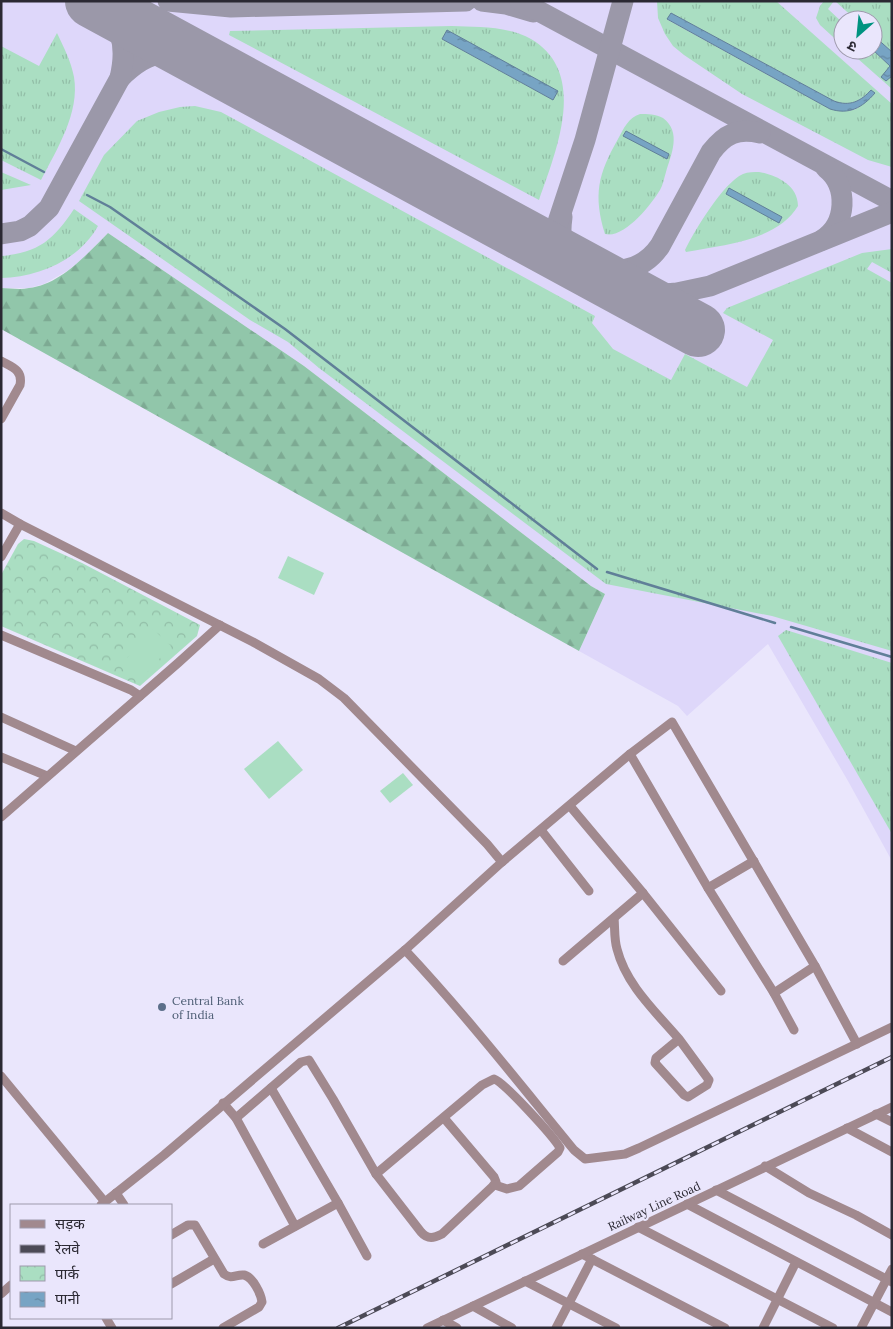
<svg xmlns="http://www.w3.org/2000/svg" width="893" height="1329" font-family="Lora,'Noto Sans Devanagari',serif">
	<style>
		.built { fill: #ded7fa; fill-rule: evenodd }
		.grass { fill: url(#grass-tufts); fill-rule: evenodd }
		.forest { fill: url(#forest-firs) }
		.park { fill: url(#park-crowns) }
		.pitch { fill: #aadec2 }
		.water { fill: url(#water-ripples); stroke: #607f98 }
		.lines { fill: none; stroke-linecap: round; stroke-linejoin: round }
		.stream { stroke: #607f98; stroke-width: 2.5 }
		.taxiway { stroke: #9b98a9; stroke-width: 21 }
		.runway { stroke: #9b98a9; stroke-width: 54 }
		.minor { stroke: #a1898e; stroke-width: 9 }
		.rail-casing { stroke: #4c4a56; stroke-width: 4.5 }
		.rail { stroke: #eae6fc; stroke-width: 2.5; stroke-dasharray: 8; stroke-linecap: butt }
		.service-dot { fill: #5c6f8a; stroke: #eae6fc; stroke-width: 2 }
		.labels { text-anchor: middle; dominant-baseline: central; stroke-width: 4.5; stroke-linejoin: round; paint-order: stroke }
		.service-label { font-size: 12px; fill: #4e5e75; stroke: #eae6fc; text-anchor: start }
		.street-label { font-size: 12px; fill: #2b2933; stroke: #eae6fc }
	</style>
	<defs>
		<pattern id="grass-tufts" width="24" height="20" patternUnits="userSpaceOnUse" patternTransform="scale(1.25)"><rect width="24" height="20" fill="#aadec2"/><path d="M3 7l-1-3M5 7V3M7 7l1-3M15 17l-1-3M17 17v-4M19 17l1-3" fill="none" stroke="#92bea7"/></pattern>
		<pattern id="forest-firs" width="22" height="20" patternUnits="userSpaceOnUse" patternTransform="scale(1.25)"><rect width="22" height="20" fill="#91c6aa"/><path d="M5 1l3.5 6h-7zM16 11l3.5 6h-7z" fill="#7daa93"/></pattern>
		<pattern id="park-crowns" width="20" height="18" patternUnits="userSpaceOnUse" patternTransform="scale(1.25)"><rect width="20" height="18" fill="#aadec2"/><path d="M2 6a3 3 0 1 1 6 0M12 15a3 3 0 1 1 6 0" fill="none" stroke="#92bea7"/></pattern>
		<pattern id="water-ripples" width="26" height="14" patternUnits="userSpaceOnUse" patternTransform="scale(1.25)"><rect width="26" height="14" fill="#77a4c4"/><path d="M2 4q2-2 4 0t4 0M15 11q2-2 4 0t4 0" fill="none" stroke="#6286a0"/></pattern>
	</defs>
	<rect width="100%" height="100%" fill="#eae6fc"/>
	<path class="built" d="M1 1H892V861L848 781 768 644 687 716 678 706 579 651 605 594 591 586 304 366 108 233 81 260 67 271 44 284 29 288H1ZM843 20H873V50H843Z"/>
	<g class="grass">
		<path d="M657 1H776L892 104V167L868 160 742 94 684 55 673 46 665 34 658 18ZM671 13 834 101C850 107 861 101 871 90 858 113 856 112 830 109L668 20Z"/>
		<polygon points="824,1 834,1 828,9 843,23 843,46 820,25 816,18 820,6"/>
		<polygon points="835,1 892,1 892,52 873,35 873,20 856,20"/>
		<path d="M452 26C477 27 509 26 531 39 589 73 556 151 539 200L229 35 230 31ZM447 31 557 91 553 100 442 39Z"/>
		<path d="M57 33C64 48 71 61 74 77 80 113 57 149 41 180L1 160V46L39 66Z"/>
		<polygon points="848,50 873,50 890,66 886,81 892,76 892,89"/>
		<polygon points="195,106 221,112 595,316 592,323 613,349 671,380 685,354 747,387 773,340 723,313 727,308 862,253 892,249 892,273 872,262 867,269 892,283 892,651 772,616 606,584 319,368 288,342 250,320 79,201 104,155 137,121 159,112 180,107"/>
		<path d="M640 114C647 114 656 114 663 118 682 132 671 155 666 172 664 178 663 185 660 190 651 205 624 239 605 234 593 195 598 174 618 139 624 128 628 118 640 114Z"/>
		<polygon points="1,172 31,185 1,190"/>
		<path d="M759 172C776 175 798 185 798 206 777 241 723 245 686 252L685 250C695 230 723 183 743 174 748 172 754 172 759 172Z"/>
		<path d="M74 209 98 226C79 260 39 277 1 278V256C39 253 54 239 74 209Z"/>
		<polygon points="786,630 892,663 892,834 778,636"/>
	</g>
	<path class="forest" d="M108 233 304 366 591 586 605 594 579 651 1 329V288C10 288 20 290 29 288 60 285 87 254 108 233Z"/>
	<polygon class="park" points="24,539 34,541 82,563 200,625 197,636 140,686 1,626 1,575 18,544"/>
	<g class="pitch">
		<polygon points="288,556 324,573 314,595 278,578"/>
		<polygon points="153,629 171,646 143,677 125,660"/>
		<polygon points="278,741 303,770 269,799 244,769"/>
		<polygon points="403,773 413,785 390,803 380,791"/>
	</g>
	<g class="water">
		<path d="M671 13 834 101C850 107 861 101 871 90L875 93C862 108 849 115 830 109L667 19Z"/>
		<polygon points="447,30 558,91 553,100 442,39"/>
		<polygon points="873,35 892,52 892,76 886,81 881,77 890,66 873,50"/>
		<polygon points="626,131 669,154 667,159 623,136"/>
		<polygon points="729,188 782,217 779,223 726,194"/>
	</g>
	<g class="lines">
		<g class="stream">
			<polyline points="1,149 44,172"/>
			<polyline points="87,195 110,207 285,329 597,569"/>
			<polyline points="607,572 775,623"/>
			<polyline points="791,627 892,657"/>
		</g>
		<g class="taxiway">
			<polyline points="168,1 231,7 466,1"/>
			<polyline points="482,1 506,4 533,12"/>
			<polyline points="520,1 892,201"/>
			<path d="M120 78C153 45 171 50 212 66"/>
			<path d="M562 217C559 239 561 252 580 266"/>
			<path d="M519 233C532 237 548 244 556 228L585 140 623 1"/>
			<path d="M1 234 20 231 30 226 49 208 120 78C128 43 122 21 90 1"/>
			<path d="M822 240C847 225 849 186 826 168"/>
			<path d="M583 268C613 273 641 274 660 246L711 152C725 134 737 128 760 133"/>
			<polyline points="610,282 632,292 653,295 677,293 710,286 892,212"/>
		</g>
		<polyline class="runway" points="92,1 698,330"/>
		<g class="minor">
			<path d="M1 361C12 367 23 370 20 385L1 419"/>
			<polyline points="1,513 20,524 253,642 319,679 344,698 487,844 502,862"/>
			<polyline points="1,557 20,524"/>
			<polyline points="1,635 131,690 140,696"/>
			<polyline points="1,717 76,751"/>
			<polyline points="630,754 708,888 774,993 794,1030"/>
			<polyline points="1,757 47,776"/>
			<polyline points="570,806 643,893 721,991"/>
			<polyline points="1,817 178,663 220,625"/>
			<polyline points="541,830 589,891"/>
			<polyline points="708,888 754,861"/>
			<path d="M614 918C615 928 614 939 617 949 626 985 656 1012 679 1039L656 1058 655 1063 684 1095 688 1097 707 1085 709 1080 679 1039"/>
			<path d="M405 950C465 1014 519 1083 574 1150L585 1159 625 1154 639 1148 892 1027"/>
			<polyline points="563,961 643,893"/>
			<polyline points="774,993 815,966"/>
			<polyline points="1,1076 105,1202"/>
			<polyline points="271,1088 338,1203 367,1256"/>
			<polyline points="223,1103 236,1118 295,1226"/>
			<polyline points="876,1114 892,1122"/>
			<path d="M236 1118 301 1062 309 1060 333 1099 376 1174 421 1232C428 1240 434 1238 442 1234L492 1187 496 1182 494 1177 444 1118"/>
			<polyline points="847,1128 892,1152"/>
			<polyline points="765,1166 809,1193 856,1215 892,1235"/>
			<path d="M376 1174 482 1085 494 1079C504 1082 554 1137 560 1148L558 1152 519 1186 507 1189 495 1185"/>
			<polyline points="716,1190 892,1282"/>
			<polyline points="116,1193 124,1205"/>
			<polyline points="687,1204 892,1312"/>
			<polyline points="101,1205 164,1155 405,950 502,862 630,754 672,722 815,966 857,1044"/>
			<polyline points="638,1227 833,1328"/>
			<path d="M171 1235 188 1225H195L224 1274C232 1280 236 1274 244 1275 253 1277 261 1294 262 1302L259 1307 223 1328"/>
			<polyline points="263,1244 338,1203"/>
			<polyline points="582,1254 725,1328"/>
			<polyline points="525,1281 616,1328"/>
			<polyline points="171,1284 214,1259"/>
			<polyline points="1,1294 11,1285"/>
			<polyline points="473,1306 512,1328"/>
			<polyline points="106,1318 112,1328"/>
			<polyline points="443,1320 457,1328"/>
			<polyline points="427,1328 892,1107"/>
			<polyline points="556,1328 592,1259"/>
			<polyline points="763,1328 796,1262"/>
			<polyline points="861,1328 892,1269"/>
		</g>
		<g class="rail-casing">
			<polyline id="rail" points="338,1328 892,1057"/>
		</g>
		<use href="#rail" class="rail"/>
	</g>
	<circle class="service-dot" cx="162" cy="1007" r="5"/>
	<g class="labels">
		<g class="service-label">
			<text x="172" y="1000">Central Bank<tspan x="172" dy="14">of India</tspan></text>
		</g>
		<g class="street-label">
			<text transform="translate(654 1206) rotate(-25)">Railway Line Road</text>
		</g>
	</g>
	<rect width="893" height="1329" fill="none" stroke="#2b2933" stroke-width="5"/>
	<rect x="10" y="1204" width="162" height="115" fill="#eae6fc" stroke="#9e9aac"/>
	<rect x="20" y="1220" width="25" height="8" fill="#a1898e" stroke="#9e9aac"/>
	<text x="55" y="1229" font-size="15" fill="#2b2933">सड़क</text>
	<rect x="20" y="1245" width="25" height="8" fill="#4c4a56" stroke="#9e9aac"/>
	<text x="55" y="1254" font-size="15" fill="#2b2933">रेलवे</text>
	<rect x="20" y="1266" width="25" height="15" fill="url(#park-crowns)" stroke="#9e9aac"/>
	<text x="55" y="1279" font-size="15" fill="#2b2933">पार्क</text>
	<rect x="20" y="1292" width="25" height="15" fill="url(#water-ripples)" stroke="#9e9aac"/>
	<text x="55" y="1304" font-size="15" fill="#2b2933">पानी</text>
	<g transform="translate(858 35) rotate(207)"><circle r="24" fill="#eae6fc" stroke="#9e9aac"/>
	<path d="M0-4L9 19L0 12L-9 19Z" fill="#009380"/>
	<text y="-8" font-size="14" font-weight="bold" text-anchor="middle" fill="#2b2933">उ</text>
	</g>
</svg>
